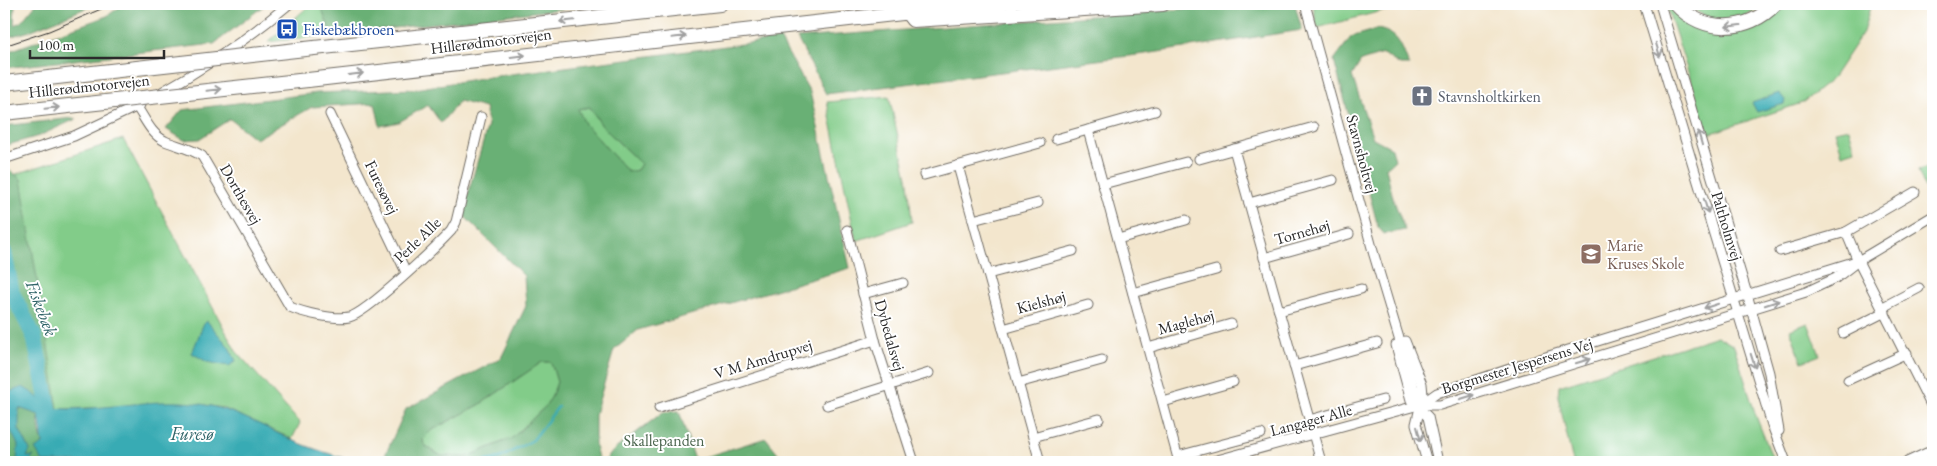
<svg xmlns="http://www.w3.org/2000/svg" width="1937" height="466" font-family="'EB Garamond',serif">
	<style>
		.green { fill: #82cc89; stroke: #567c5a }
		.forest { fill: #69b075; stroke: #4a6e50; fill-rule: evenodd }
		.water { fill: #39abb4; stroke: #326b70 }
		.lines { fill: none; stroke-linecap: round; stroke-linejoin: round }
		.stream { stroke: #39abb4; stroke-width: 2.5 }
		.river { stroke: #39abb4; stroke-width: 16 }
		.minor-casing { stroke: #716c64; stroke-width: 11 }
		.highway-casing { stroke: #716c64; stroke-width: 16 }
		.minor { stroke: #fff; stroke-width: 9 }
		.highway { stroke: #fff; stroke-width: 14 }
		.tram { stroke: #2b2b2b; stroke-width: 1 }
		.highway-bridge-casing { stroke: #716c64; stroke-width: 16; stroke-linecap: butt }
		.highway-bridge { stroke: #fff; stroke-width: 14 }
		.oneway { stroke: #a0a0a0 }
		.labels { text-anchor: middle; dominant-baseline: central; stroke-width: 4; stroke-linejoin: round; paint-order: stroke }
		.transit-label { font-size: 16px; fill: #164399; stroke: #fff; text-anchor: start }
		.street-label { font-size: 16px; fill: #2b2b2b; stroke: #fff }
		.worship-label { font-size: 16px; fill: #5b616d; stroke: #fff; text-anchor: start }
		.education-label { font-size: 16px; fill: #785e54; stroke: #fff; text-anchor: start }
		.park-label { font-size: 16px; fill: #49634c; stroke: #fff }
		.water-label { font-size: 18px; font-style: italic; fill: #316569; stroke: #fff }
	</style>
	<rect width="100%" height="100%" fill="#fff"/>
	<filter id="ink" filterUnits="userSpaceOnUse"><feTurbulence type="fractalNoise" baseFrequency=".02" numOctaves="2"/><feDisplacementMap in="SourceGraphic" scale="10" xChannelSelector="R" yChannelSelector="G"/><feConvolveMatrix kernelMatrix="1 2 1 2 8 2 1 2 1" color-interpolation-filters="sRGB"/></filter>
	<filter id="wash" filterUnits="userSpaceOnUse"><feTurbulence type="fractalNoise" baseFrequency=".0096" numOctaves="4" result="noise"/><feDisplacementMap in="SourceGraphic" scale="20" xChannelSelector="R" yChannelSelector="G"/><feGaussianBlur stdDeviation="1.12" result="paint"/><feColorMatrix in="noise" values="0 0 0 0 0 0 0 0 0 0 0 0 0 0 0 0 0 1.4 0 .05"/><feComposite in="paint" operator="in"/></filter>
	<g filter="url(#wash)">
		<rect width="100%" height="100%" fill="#f3e6cd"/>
		<g class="green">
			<polygon points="311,4 320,4 332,35 268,42"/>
			<polygon points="1313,4 1417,4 1419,9 1382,11 1317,28"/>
			<polygon points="1666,4 1671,4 1695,26 1720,36 1755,25 1778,4 1871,4 1863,32 1831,80 1802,103 1708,134"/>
			<path d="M1686 4H1765C1736 26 1715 26 1686 4Z"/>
			<polygon points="889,96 908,182 912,222 856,241 827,102"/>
			<polygon points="590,107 602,126 641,164 637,170 628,172 585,124 577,109"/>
			<polygon points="1849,128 1855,150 1842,154 1835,131"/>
			<polygon points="123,139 236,351 300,423 292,439 223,408 199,404 58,409 33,325 4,178"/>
			<polygon points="1927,167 1933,188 1926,191 1918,171"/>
			<polygon points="1808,323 1820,355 1802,362 1790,330"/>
			<polygon points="1717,336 1734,346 1756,416 1774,462 1573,462 1558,397 1559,386"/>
			<polygon points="542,362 551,362 557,382 552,396 546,406 512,438 467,457 441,456 424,445 423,438 432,430 479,405"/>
		</g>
		<g class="forest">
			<polygon points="4,4 15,4 14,25 21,22 36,4 96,4 27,32 4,38"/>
			<polygon points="124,4 266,4 214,44 4,68 4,53 107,16"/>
			<polygon points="320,4 605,4 332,35"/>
			<polygon points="1251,4 1295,4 1302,30 1145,54 826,94 797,38"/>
			<path d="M1378 29C1400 34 1401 46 1409 65H1400L1383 54 1361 61 1352 76 1373 138 1392 148 1395 160 1386 168 1393 198 1405 230 1384 234 1378 227 1334 60 1351 37Z"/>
			<path d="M780 39 810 92 850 268 638 330 614 350 595 414V445L599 462H382L406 409 501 358 526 306 524 276 462 214 488 125 485 108 459 101 441 123 428 105 399 122 380 126 375 103 312 107 256 139 230 119 199 139 184 140 166 129 182 110 317 93 415 89 481 78ZM590 107 602 126 641 164 637 170 628 172 585 124 578 109ZM542 362H551L557 382 552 396 546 406 512 438 467 457 441 456 424 445 423 439 432 430 479 405Z"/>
			<polygon points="73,118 76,119 39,136 4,146 4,126"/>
			<path d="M11 171 21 179 58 409 49 408 39 415C37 432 44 448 52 462H4V173Z"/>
			<polygon points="679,411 695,460 766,438 785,462 604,462 614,450 663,412"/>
		</g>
		<g class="water">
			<polygon points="1779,93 1785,100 1784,104 1757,112 1752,103"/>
			<polygon points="207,321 229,347 236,361 229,366 207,362 192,353 203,325"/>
			<path d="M23 387 34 394 49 408C99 413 151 396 201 404 233 409 262 426 290 439 312 449 336 456 359 462H43L35 449 43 444 39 415 19 408V429L30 450 27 457 34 456 28 462H17L18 445 4 417 9 406 4 399V394Z"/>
		</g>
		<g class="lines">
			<polyline class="stream" points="482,462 500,458 533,440 558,407"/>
			<polyline class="river" points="4,252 12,293 34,336 49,408"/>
		</g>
	</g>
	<g filter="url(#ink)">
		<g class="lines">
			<g class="minor-casing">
				<g id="minor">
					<polyline points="1305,4 1374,255 1419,405"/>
					<polyline points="1644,4 1772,425 1786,462"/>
					<polyline points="1660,4 1747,294 1769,373 1779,431"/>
					<path d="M160 93C206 67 249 38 289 4"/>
					<path d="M137 107C145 119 151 134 165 141 177 146 190 148 202 156L290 307C304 313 334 320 349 317 366 314 436 247 451 231L456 222 481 117"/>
					<polyline points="330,114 406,272"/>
					<polyline points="1088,130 1179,462"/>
					<polyline points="1056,139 1155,111"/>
					<polyline points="1234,149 1321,462"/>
					<polyline points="4,159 74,136 140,105"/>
					<polyline points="1199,159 1314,127"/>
					<polyline points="958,166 1040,462"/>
					<polyline points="924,175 1040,143"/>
					<polyline points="1103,184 1186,162"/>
					<polyline points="1249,203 1333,180"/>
					<polyline points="973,220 1038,203"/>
					<polyline points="847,230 875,340 914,462"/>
					<polyline points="1846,232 1858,261 1933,409"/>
					<polyline points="1118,239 1186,220"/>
					<polyline points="1780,251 1846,232 1915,192"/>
					<polyline points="1264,258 1349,234"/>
					<polyline points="988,274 1073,251"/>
					<polyline points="1133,293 1216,270"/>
					<polyline points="863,294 903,283"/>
					<polyline points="1883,307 1919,288"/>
					<polyline points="1279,311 1361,289"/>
					<polyline points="1003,329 1088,305"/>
					<polyline points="1843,333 1885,312"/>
					<polyline points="1405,341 1422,384 1423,395 1416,424 1427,462"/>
					<polyline points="1396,345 1411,400 1428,417 1438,462"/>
					<polyline points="1148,348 1231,324"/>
					<polyline points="1294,366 1377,343"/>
					<polyline points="1848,380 1907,353"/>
					<polyline points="1018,383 1102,360"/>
					<polyline points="1163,402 1233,382"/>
					<polyline points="827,405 929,373"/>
					<polyline points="1420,405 1437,393 1549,356 1853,262"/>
					<polyline points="659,408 875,340"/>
					<polyline points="1309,420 1383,400"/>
					<polyline points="1033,437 1099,419"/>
					<polyline points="1178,456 1261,434"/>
					<polyline points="1210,462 1419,405 1440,405 1806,292 1836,278 1858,261 1933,216"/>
					<polyline points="1907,462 1933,450"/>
				</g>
			</g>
			<g class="highway-casing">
				<g id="highway">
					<path d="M1676 4C1703 34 1748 33 1775 4"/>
					<polyline points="909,15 913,20 1163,4"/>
					<polyline points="305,49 720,4"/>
					<polyline points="308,80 983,4"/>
				</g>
			</g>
			<use href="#minor" class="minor"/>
			<use href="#highway" class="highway"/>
			<polyline class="tram" points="4,46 49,31 113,4"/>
			<g class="highway-bridge-casing">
				<g id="highway-bridge">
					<polyline points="4,83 305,49"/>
					<polyline points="4,113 308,80"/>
				</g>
			</g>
			<use href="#highway-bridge" class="highway-bridge"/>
		</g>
		<defs><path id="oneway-shaft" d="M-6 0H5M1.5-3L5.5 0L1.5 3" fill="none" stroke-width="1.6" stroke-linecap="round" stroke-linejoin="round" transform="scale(1.25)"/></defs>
		<g class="oneway">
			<use href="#oneway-shaft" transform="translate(567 21) rotate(174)"/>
			<use href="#oneway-shaft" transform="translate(1733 26) rotate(173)"/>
			<use href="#oneway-shaft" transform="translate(679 37) rotate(-6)"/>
			<use href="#oneway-shaft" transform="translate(1658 50) rotate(73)"/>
			<use href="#oneway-shaft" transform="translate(518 56) rotate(-7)"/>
			<use href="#oneway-shaft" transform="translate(356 74) rotate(-7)"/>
			<use href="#oneway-shaft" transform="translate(214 90) rotate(-6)"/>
			<use href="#oneway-shaft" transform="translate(52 108) rotate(-6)"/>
			<use href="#oneway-shaft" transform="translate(1700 138) rotate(-106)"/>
			<use href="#oneway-shaft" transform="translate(1706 206) rotate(73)"/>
			<use href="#oneway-shaft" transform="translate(1772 303) rotate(-18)"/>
			<use href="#oneway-shaft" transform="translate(1711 306) rotate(162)"/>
			<use href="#oneway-shaft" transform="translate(1583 361) rotate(-17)"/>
			<use href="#oneway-shaft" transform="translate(1753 361) rotate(72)"/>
			<use href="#oneway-shaft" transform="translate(1467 397) rotate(-17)"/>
			<use href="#oneway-shaft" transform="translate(1419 434) rotate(75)"/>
		</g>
	</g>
	<defs>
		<g id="bus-square" transform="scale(1.125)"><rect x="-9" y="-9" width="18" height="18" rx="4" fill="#1a4fb4" stroke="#fff"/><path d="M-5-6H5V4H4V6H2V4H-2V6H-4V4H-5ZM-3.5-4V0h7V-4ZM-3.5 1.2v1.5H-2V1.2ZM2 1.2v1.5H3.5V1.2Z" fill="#fff"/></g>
		<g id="church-square" transform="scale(1.125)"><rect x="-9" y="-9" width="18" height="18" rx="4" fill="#6b7280" stroke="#fff"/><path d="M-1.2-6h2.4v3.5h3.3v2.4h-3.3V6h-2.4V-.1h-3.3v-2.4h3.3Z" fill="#fff"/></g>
		<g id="school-square" transform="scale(1.125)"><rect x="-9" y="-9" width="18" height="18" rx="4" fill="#8d6e63" stroke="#fff"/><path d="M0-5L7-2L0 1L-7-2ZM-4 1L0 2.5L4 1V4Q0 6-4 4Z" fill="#fff"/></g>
	</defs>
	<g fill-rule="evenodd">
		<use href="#bus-square" x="287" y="29"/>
		<use href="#church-square" x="1422" y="96"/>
		<use href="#school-square" x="1591" y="254"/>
	</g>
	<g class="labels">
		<g class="transit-label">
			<text x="303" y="29">Fiskebækbroen</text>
		</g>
		<g class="street-label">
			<text transform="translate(491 41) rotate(-7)">Hillerødmotorvejen</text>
			<text transform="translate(89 86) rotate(-6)">Hillerødmotorvejen</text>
			<text transform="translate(1362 154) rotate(75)">Stavnsholtvej</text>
			<text transform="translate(382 187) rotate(64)">Furesøvej</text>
			<text transform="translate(241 194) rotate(60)">Dorthesvej</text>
			<text transform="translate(1727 226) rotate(73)">Paltholmvej</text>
			<text transform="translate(1302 232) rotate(-16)">Tornehøj</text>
			<text transform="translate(417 240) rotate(-44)">Perle Alle</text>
			<text transform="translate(1041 302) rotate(-15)">Kielshøj</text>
			<text transform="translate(1186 322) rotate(-15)">Maglehøj</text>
			<text transform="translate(890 335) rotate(74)">Dybedalsvej</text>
			<text transform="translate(763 359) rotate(-17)">V M Amdrupvej</text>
			<text transform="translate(1517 366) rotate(-17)">Borgmester Jespersens Vej</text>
			<text transform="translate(1311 420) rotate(-15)">Langager Alle</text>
		</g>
		<g class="worship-label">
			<text x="1438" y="96">Stavnsholtkirken</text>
		</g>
		<g class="education-label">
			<text x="1607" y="245">Marie<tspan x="1607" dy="18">Kruses Skole</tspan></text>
		</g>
		<g class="park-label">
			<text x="664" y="440">Skallepanden</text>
		</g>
		<g class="water-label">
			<text transform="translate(42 308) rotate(69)">Fiskebæk</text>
			<text x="192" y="433">Furesø</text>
		</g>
	</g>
	<rect width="1937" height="466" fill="none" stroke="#fff" stroke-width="20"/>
	<path d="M30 50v8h134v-8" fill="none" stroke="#2b2b2b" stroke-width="2.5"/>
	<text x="38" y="50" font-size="15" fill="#2b2b2b" stroke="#ffffff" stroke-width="4" paint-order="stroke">100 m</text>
</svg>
